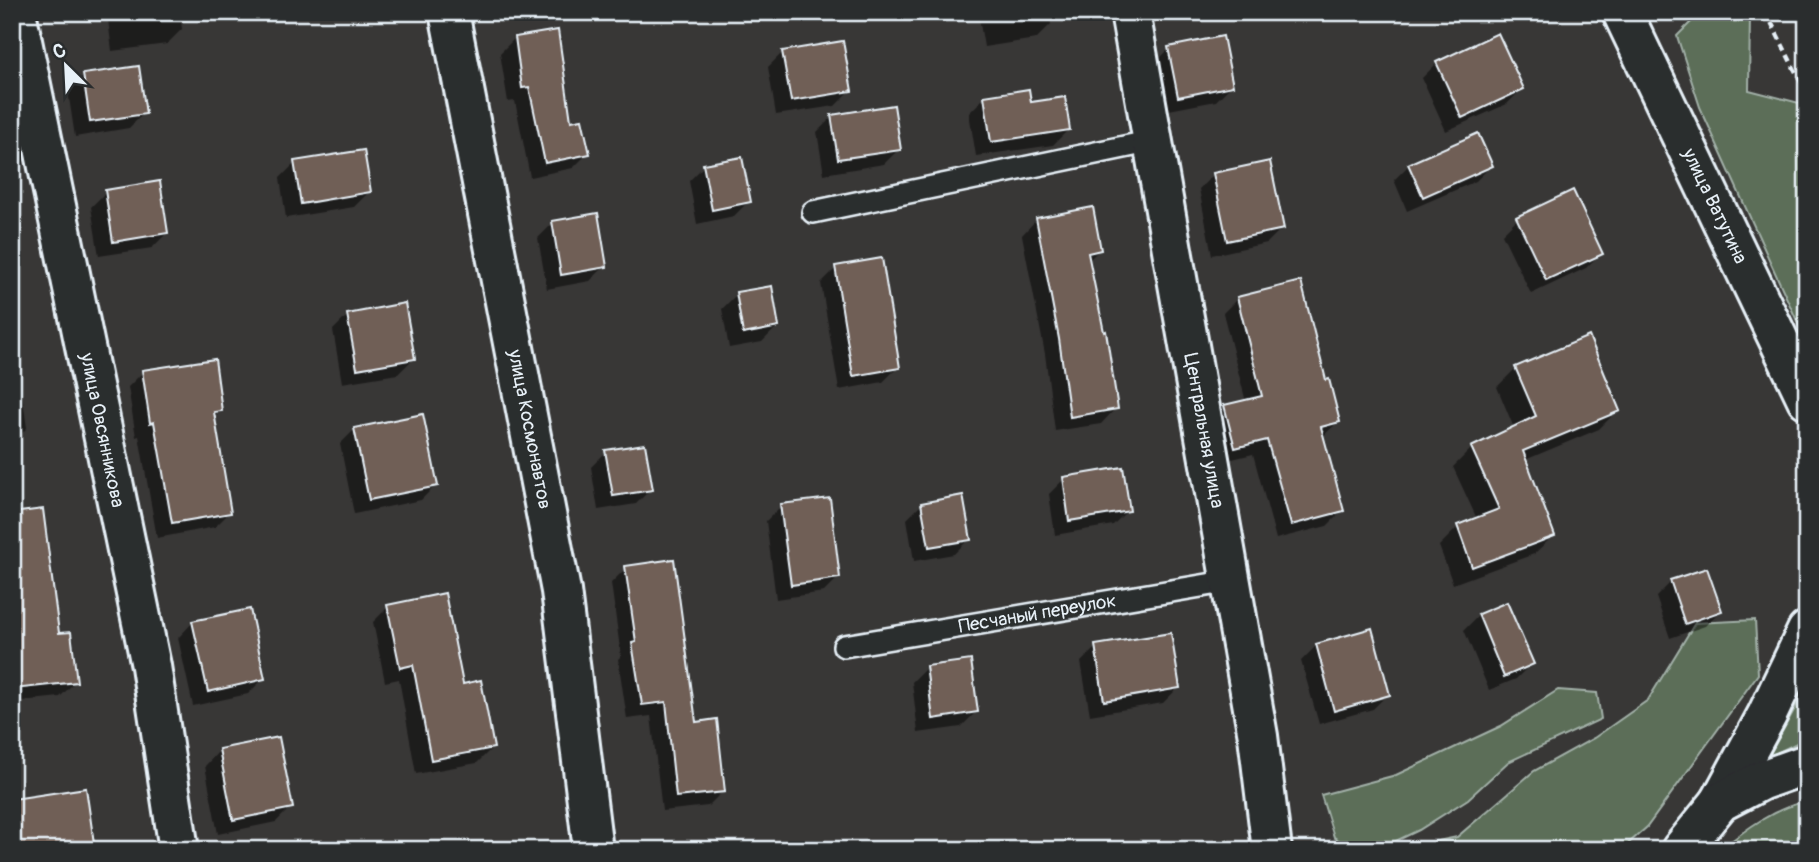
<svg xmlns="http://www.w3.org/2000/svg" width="1819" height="862" font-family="Pangolin,sans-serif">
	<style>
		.green { fill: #5b6e58; stroke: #a2b0a8; stroke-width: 2 }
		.shadow { fill: #0007 }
		.building { fill: #705f57; stroke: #e8f1f8; stroke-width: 2 }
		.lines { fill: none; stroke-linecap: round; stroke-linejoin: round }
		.service-casing { stroke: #e8f1f8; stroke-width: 26 }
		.minor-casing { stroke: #e8f1f8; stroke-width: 44 }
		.secondary-casing { stroke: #e8f1f8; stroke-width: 44 }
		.primary-casing { stroke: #e8f1f8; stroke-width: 44 }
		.path { stroke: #e8f1f8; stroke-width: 4.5; stroke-dasharray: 7 5; stroke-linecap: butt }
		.service { stroke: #2a2d2e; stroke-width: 21 }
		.minor { stroke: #2a2d2e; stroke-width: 38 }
		.secondary { stroke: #2a2d2e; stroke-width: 38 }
		.primary { stroke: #2a2d2e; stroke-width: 38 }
		.labels { text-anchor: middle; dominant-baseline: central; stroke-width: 5; stroke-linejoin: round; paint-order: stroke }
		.street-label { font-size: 19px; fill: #e8f1f8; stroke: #2a2d2e }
	</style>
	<rect width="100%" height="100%" fill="#383736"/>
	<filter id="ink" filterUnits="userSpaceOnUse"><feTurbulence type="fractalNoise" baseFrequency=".0143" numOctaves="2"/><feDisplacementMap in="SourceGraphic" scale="14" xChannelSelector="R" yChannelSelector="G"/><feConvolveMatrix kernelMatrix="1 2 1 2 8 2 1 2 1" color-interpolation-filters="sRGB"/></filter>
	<g filter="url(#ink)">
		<g class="green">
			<polygon points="1701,12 1750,12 1749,90 1807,105 1807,343 1700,107 1677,36"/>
			<polygon points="1755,620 1758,674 1647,827 1621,850 1395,850 1457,837 1534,771 1594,738 1648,700 1695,623"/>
			<polygon points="1807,684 1807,738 1768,757 1803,694"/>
			<polygon points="1558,690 1597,693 1601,719 1508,762 1468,799 1419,830 1377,850 1353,850 1334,837 1321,795 1396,775 1501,726"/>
			<path d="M1807 801V850H1720C1747 828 1773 809 1807 801Z"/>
			<polygon points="1227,841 1227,850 1169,850"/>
		</g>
		<g class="shadow">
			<polygon points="107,12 180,12 182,29 167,44 112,51"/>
			<polygon points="978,12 1049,12 1051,24 1036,39 984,47"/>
			<polygon points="515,38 588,153 573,168 530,177 515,101 508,102 500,53"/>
			<polygon points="1169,49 1231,86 1216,101 1164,111 1154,64"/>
			<polygon points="783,52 850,91 835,106 776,115 768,67"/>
			<polygon points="1437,63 1522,89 1507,104 1446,131 1422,78"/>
			<polygon points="83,76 144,113 129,128 75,137 68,91"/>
			<polygon points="984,98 1030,104 1068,130 1053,145 976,156 969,113"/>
			<polygon points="832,117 899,149 884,164 824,174 817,132"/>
			<polygon points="295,163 369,192 354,207 286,218 280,178"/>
			<polygon points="1409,165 1491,166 1476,181 1407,211 1394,180"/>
			<polygon points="704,166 749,201 734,216 697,224 689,181"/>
			<polygon points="1214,174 1282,228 1267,243 1212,255 1199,189"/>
			<polygon points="106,192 167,233 152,248 99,256 91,207"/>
			<polygon points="1037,219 1099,250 1088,261 1116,408 1101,424 1055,431 1045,354 1022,235"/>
			<polygon points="1517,219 1601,253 1586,268 1531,294 1502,234"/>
			<polygon points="553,223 605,266 590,281 547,289 538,238"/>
			<polygon points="836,268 898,367 883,382 839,390 821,283"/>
			<polygon points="737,294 777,327 762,342 729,348 722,309"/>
			<polygon points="1238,298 1324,382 1338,422 1322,437 1342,511 1327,526 1276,539 1253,454 1220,462 1210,422 1225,407 1246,402 1223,313"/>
			<polygon points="348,315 413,359 398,374 342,383 333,330"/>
			<polygon points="18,364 27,428 12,443 12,365"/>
			<polygon points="1516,368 1618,410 1599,429 1525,460 1553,536 1534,554 1453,584 1439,546 1458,527 1477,519 1453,467 1472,448 1514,428 1497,387"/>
			<polygon points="143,372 221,410 213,418 230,512 215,527 157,538 139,436 136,437 128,387"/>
			<polygon points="355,429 436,485 421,500 354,514 340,444"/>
			<polygon points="606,452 651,489 636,504 598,510 591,467"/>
			<polygon points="1064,479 1128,510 1113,525 1055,535 1049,494"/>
			<polygon points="922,504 969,539 954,554 914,561 907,519"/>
			<polygon points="781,506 839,577 824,592 776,599 766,521"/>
			<polygon points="12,515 75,682 60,697 12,702"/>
			<polygon points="626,568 723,791 708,806 662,811 651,716 627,719 618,659 621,656 611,583"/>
			<polygon points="1671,582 1720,611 1705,626 1670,638 1656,597"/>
			<polygon points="1506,604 1531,664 1516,679 1489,690 1464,630 1479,615"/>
			<polygon points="388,607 462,686 492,748 477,763 416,774 399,679 385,682 373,622"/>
			<polygon points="193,622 263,679 248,694 193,706 178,638"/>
			<polygon points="1371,630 1388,694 1373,709 1319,724 1301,661 1316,646"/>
			<polygon points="1096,647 1178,688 1163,703 1090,715 1081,662"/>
			<polygon points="927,667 976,712 961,727 918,733 912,682"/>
			<polygon points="220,750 291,807 276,822 218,834 205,766"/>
			<polygon points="14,800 93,850 12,850"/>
		</g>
		<g class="building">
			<polygon points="558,30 571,121 582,119 590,154 545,163 529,87 522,88 515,37"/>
			<polygon points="1498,33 1524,89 1462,118 1436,62"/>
			<polygon points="1223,36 1233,86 1178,97 1168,47"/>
			<polygon points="843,41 852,91 791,101 782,51"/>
			<polygon points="139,66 146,114 90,122 83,74"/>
			<polygon points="1029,89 1031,102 1065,97 1070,130 991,142 984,96"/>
			<polygon points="894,105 901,150 838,159 831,115"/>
			<polygon points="1478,133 1493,166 1423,197 1408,164"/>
			<polygon points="364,150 371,192 301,204 294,161"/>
			<polygon points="742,157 751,202 712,210 703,164"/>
			<polygon points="1270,161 1284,229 1227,241 1213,173"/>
			<polygon points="160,181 168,233 113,242 105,190"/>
			<polygon points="1573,190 1603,254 1546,280 1516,217"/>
			<polygon points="1093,207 1101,250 1088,253 1104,332 1106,331 1118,409 1070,417 1059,339 1036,218"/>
			<polygon points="598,213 607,267 561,275 552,221"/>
			<polygon points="882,258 900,368 853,376 835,266"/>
			<polygon points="1301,281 1326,380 1329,379 1340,422 1321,427 1344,511 1291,525 1267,440 1235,448 1224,405 1262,396 1237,297"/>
			<polygon points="772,286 779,327 743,334 736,292"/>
			<polygon points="405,303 415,359 357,369 347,314"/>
			<polygon points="1589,336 1620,411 1523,451 1555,536 1472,567 1457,525 1499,509 1471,447 1536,416 1515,367"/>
			<polygon points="215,359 222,411 214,412 231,513 172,523 154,422 150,423 142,370"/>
			<polygon points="423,414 438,486 369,500 354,428"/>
			<polygon points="645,444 653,490 613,496 605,450"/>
			<polygon points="1123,467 1130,511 1069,521 1063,477"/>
			<polygon points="963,495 971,540 929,547 921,503"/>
			<polygon points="830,498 840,578 791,585 780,504"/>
			<polygon points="43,509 59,633 71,632 77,682 14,689 12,669 12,513"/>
			<polygon points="674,559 696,722 717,719 725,792 676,797 666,702 642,705 632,643 636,642 625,566"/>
			<polygon points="1707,568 1722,611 1685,624 1670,580"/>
			<polygon points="445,593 463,684 481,680 494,748 431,760 413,665 400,668 387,605"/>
			<polygon points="1507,602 1534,664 1504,677 1478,614"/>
			<polygon points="250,609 265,679 208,692 192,621"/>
			<polygon points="1372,628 1390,695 1334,711 1316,644"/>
			<polygon points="1171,633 1180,688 1104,701 1095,645"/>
			<polygon points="971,660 978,712 933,719 926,666"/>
			<polygon points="279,737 293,808 233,820 219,749"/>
			<polygon points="86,788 95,850 20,850 13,799"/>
		</g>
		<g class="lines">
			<g class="service-casing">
				<g id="service">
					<polyline points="813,212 1153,141"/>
					<path id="s1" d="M844 646 1231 581"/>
				</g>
			</g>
			<g class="minor-casing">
				<g id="minor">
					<path id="s2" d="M16 12 151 666 179 850"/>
					<path id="s3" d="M449 12 561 591 593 850"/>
					<path id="s4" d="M1130 12 1258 736 1272 850"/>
				</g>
			</g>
			<g class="secondary-casing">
				<g id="secondary">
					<path id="s5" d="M1622 12 1807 399"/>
					<polyline points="1720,802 1767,715 1807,631"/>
				</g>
			</g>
			<g class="primary-casing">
				<polyline id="primary" points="1681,850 1720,802 1762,780 1807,764"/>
			</g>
			<polyline class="path" points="1766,12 1807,94"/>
			<use href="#service" class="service"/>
			<use href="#minor" class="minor"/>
			<use href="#secondary" class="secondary"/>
			<use href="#primary" class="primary"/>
		</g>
	</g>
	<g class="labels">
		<g class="street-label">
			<text stroke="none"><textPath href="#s5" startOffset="215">улица Ватутина</textPath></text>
			<text stroke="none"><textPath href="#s2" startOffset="427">улица Овсянникова</textPath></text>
			<text stroke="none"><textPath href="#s3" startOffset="425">улица Космонавтов</textPath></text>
			<text stroke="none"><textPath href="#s4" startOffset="425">Центральная улица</textPath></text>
			<text stroke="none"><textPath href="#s1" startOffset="196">Песчаный переулок</textPath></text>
		</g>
	</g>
	<rect width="1819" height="862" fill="none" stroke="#2a2d2e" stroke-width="42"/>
	<rect x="21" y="21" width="1777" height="820" fill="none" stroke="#e8f1f8" stroke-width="2.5" filter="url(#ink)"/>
	<g transform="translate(66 66) rotate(336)" stroke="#2a2d2e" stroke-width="5" paint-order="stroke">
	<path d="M0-5L12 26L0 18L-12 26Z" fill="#e8f1f8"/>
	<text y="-10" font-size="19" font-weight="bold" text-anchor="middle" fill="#e8f1f8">С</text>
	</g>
</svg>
